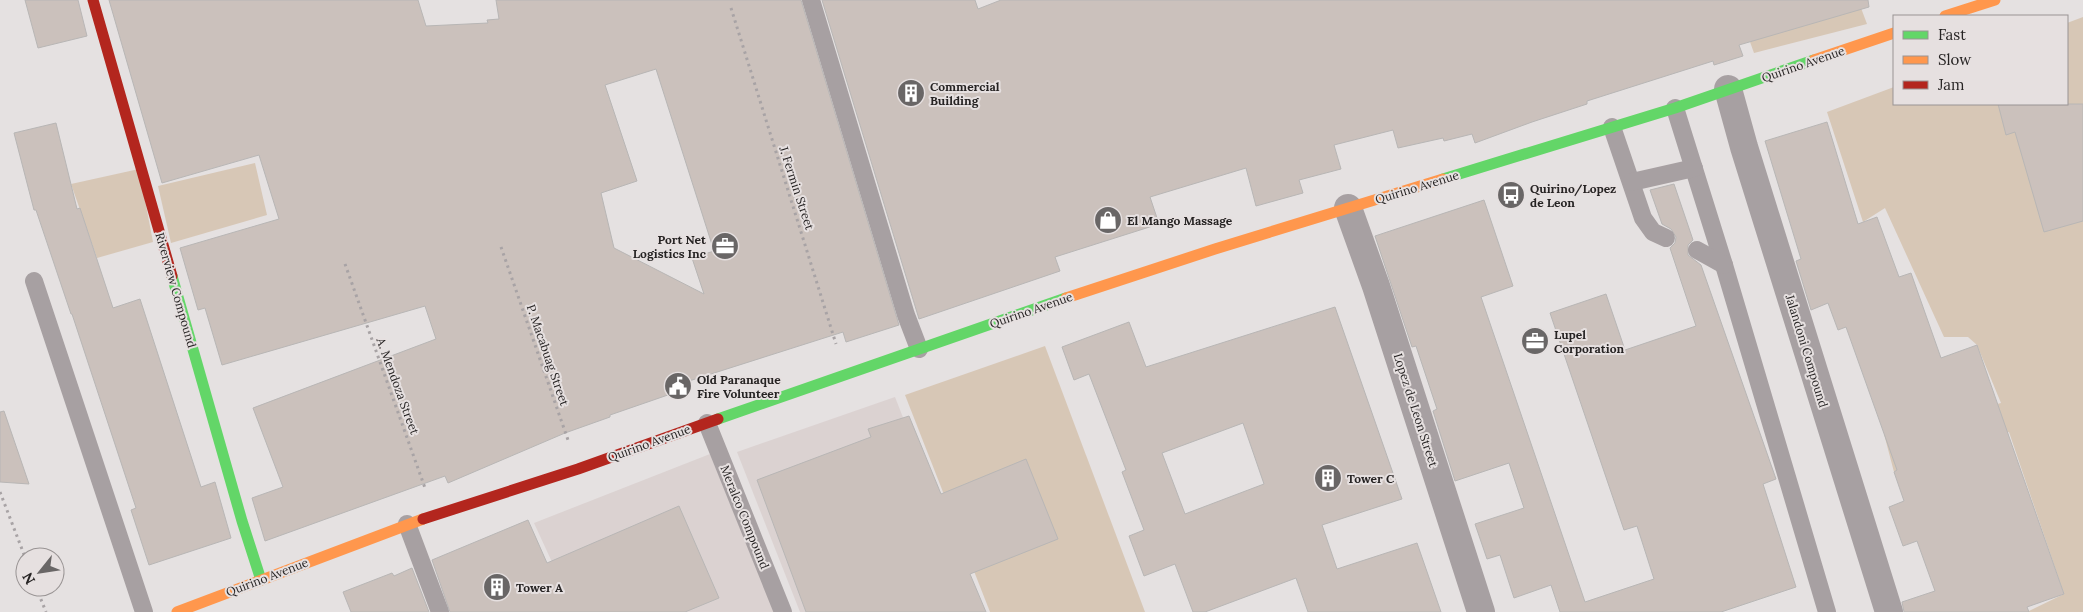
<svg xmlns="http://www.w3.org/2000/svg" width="2083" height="612" font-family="Lora,serif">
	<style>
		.built { fill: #dbd2d1 }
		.green { fill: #d7c7b6 }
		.building { fill: #cbc1bc; stroke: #b8b6b5; fill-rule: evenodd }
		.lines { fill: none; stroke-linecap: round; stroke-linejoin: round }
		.path { stroke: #a8a3a5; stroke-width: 3; stroke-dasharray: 2.5 4; stroke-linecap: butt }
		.lane { stroke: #a7a0a2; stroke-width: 18 }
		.street { stroke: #a7a0a2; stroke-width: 28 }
		.fast { stroke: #63d668; stroke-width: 11 }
		.slow { stroke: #ff974d; stroke-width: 11 }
		.jam { stroke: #b3261e; stroke-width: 11 }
		.labels { text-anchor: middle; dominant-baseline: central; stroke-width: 4; stroke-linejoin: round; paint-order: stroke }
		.street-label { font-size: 12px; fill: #262323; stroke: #e6e0e0 }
		.poi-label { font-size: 12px; font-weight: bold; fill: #262323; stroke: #e6e0e0; text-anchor: start }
	</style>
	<rect width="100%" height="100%" fill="#e5e1e1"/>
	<g class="built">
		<polygon points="895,397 979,612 800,612 737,452"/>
		<polygon points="710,454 774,612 575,612 534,523"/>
	</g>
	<g class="green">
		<polygon points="1735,0 1858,0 1867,24 1754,53"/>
		<polygon points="2083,17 2083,612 2027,612 2064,594 2009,432 1894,472 1884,434 2001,403 1977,345 1968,337 1944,337 1885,208 1863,222 1827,112 1894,87 1894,104 2067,104 2067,23"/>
		<polygon points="255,163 267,215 171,243 158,186"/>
		<polygon points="139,169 153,242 97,258 71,184"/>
		<polygon points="1045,346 1145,612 990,612 905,395"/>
	</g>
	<g class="building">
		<polygon points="25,0 78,0 87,36 38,48"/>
		<path d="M109 0H418L426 26 488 23 487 20 499 19 496 0H801L899 325 846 342 843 332 689 381 691 387 610 415V417L565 433 448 483 445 476 265 541 252 498 283 487 253 408 436 339 425 306 222 365 205 308 198 310 180 248 279 219 259 155 162 183ZM656 69 714 251 692 258 704 294 614 248 601 193 637 181 605 85Z"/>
		<polygon points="822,0 975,0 978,9 1001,0 1868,0 1869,7 1739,45 1743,56 1714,65 1713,61 1587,101 1587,104 1532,122 1475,143 1472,134 1444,141 1443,138 1398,148 1393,130 1334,145 1341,169 1299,180 1303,193 1256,206 1246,168 1150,197 1159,224 1055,257 1060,271 919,319"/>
		<polygon points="1998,104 2083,104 2083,221 2044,232 2015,132 2006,135"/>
		<polygon points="1827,122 1858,224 1877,217 1899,277 1911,273 1941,358 1977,345 2064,594 2027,607 2029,612 1904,612 1902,602 1935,591 1917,541 1903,546 1889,507 1904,501 1894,472 1897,470 1846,327 1838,330 1828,303 1811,310 1796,261 1801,259 1765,141"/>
		<polygon points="56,123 77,209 80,208 113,308 140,299 201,487 215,482 231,538 149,565 131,510 136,508 72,314 71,314 36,210 34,210 14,133"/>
		<polygon points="1674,184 1693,240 1688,245 1688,255 1701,265 1776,479 1763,484 1796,587 1721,612 1560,612 1551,585 1514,598 1500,555 1487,559 1475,524 1524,508 1509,463 1455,481 1433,411 1437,409 1416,346 1412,347 1375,236 1484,200 1513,286 1481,297 1585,602 1654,579 1637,526 1624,530 1550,313 1606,294 1625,350 1696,326 1670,248 1675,243 1676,237 1671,229 1662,224 1650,190"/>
		<path d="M1335 307 1402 499 1322 525 1337 569 1417 543 1441 612H1308L1296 578 1205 612H1193L1175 564 1144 576 1129 536 1144 530 1122 472 1126 470 1089 374 1074 380 1062 347 1129 322 1146 367ZM1243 423 1264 484 1185 514 1162 453Z"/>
		<polygon points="4,411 29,484 0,482 0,412"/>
		<polygon points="909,416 941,494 1026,459 1058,539 970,574 986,612 806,612 757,480 871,437 868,429"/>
		<polygon points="679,506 719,598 685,612 450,612 432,560 528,520 547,563"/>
		<polygon points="412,568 429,612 351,612 343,592 392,573 394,576"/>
	</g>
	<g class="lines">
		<g class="path">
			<polyline points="731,8 836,344"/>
			<polyline points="501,247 568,440"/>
			<polyline points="345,264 425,488"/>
			<polyline points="0,492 25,557"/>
			<polyline points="36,587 46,612"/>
		</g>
		<g class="lane">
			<polyline points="811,0 906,315 919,349"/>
			<polyline points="1675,108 1724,265 1827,612"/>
			<polyline points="1612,127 1643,218 1653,232 1666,238"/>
			<polyline points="1632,182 1694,168"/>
			<polyline points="1697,250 1724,265"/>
			<polyline points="34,281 144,612"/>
			<polyline points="707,423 783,612"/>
			<polyline points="407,524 440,612"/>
		</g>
		<g class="street">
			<polyline points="1728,89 1744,147 1889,612"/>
			<polyline points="1348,208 1376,286 1481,612"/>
		</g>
		<g class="fast">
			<polyline points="1443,179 1675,108 1814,60"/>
			<polyline points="172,276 242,521 261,580"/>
			<polyline points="718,419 1066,298"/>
		</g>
		<g class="slow">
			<polyline points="1945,16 1995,0"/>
			<polyline points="1814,60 1894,33"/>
			<polyline points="1066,298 1215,249 1443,179"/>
			<polyline points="177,612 423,519"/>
		</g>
		<g class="jam">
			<polyline points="93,0 172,276"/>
			<polyline points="423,519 578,469 718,419"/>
		</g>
	</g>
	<defs>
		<g id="building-disc" transform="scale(1.4375)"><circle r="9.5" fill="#696666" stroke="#e6e0e0"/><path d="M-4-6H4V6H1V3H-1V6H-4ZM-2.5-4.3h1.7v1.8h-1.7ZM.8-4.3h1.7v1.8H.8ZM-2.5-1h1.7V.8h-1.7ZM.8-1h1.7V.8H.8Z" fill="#fff"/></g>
		<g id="bus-disc" transform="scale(1.4375)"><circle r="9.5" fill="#696666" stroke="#e6e0e0"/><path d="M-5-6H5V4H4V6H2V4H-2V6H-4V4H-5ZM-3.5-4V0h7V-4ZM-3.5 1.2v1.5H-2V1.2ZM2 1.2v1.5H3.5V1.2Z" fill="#fff"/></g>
		<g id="shop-disc" transform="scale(1.4375)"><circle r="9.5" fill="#696666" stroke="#e6e0e0"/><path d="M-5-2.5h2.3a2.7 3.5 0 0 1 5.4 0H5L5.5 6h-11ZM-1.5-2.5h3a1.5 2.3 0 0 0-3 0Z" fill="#fff"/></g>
		<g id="office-disc" transform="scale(1.4375)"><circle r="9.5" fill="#696666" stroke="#e6e0e0"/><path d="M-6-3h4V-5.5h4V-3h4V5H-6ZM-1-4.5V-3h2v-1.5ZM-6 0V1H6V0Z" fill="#fff"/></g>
		<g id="civic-disc" transform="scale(1.4375)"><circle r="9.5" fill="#696666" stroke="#e6e0e0"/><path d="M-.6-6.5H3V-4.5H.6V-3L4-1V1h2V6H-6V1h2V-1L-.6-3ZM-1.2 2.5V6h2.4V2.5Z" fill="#fff"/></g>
	</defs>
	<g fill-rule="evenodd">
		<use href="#building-disc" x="911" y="93"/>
		<use href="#bus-disc" x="1511" y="195"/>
		<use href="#shop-disc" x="1108" y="220"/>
		<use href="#office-disc" x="725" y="246"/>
		<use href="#office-disc" x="1535" y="341"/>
		<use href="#civic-disc" x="678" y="386"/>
		<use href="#building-disc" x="1328" y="478"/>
		<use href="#building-disc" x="497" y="587"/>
	</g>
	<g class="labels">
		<g class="street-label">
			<text transform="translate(1803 64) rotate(-19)">Quirino Avenue</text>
			<text transform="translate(1417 187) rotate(-17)">Quirino Avenue</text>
			<text transform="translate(797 188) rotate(72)">J. Fermin Street</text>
			<text transform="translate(176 290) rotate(74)">Riverview Compound</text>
			<text transform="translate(1031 310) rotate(-19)">Quirino Avenue</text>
			<text transform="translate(1807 351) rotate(73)">Jalandoni Compound</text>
			<text transform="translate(548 355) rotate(71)">P. Macabuag Street</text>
			<text transform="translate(398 386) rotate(70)">A. Mendoza Street</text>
			<text transform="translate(1416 410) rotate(72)">Lopez de Leon Street</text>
			<text transform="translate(649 443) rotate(-20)">Quirino Avenue</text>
			<text transform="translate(745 517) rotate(68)">Meralco Compound</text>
			<text transform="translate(267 577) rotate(-21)">Quirino Avenue</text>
		</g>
		<g class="poi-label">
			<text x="930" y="86">Commercial<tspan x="930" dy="14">Building</tspan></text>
			<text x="1530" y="188">Quirino/Lopez<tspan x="1530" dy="14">de Leon</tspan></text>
			<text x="1127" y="220">El Mango Massage</text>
			<text x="706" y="239" text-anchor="end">Port Net<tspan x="706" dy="14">Logistics Inc</tspan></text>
			<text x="1554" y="334">Lupel<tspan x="1554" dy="14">Corporation</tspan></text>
			<text x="697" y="379">Old Paranaque<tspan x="697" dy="14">Fire Volunteer</tspan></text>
			<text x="1347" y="478">Tower C</text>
			<text x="516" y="587">Tower A</text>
		</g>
	</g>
	<rect x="1893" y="15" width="175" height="90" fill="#e6e0e0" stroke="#999494"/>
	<rect x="1903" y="31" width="25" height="8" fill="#63d668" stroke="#999494"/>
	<text x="1938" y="40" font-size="15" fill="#262323">Fast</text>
	<rect x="1903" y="56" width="25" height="8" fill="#ff974d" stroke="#999494"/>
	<text x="1938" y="65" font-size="15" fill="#262323">Slow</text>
	<rect x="1903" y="81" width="25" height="8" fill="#b3261e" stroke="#999494"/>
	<text x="1938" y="90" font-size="15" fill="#262323">Jam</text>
	<g transform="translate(40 572) rotate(240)"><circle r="24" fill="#e6e0e0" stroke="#999494"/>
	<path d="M0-4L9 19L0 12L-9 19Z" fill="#696666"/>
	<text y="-8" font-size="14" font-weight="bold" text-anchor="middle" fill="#262323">N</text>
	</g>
</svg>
